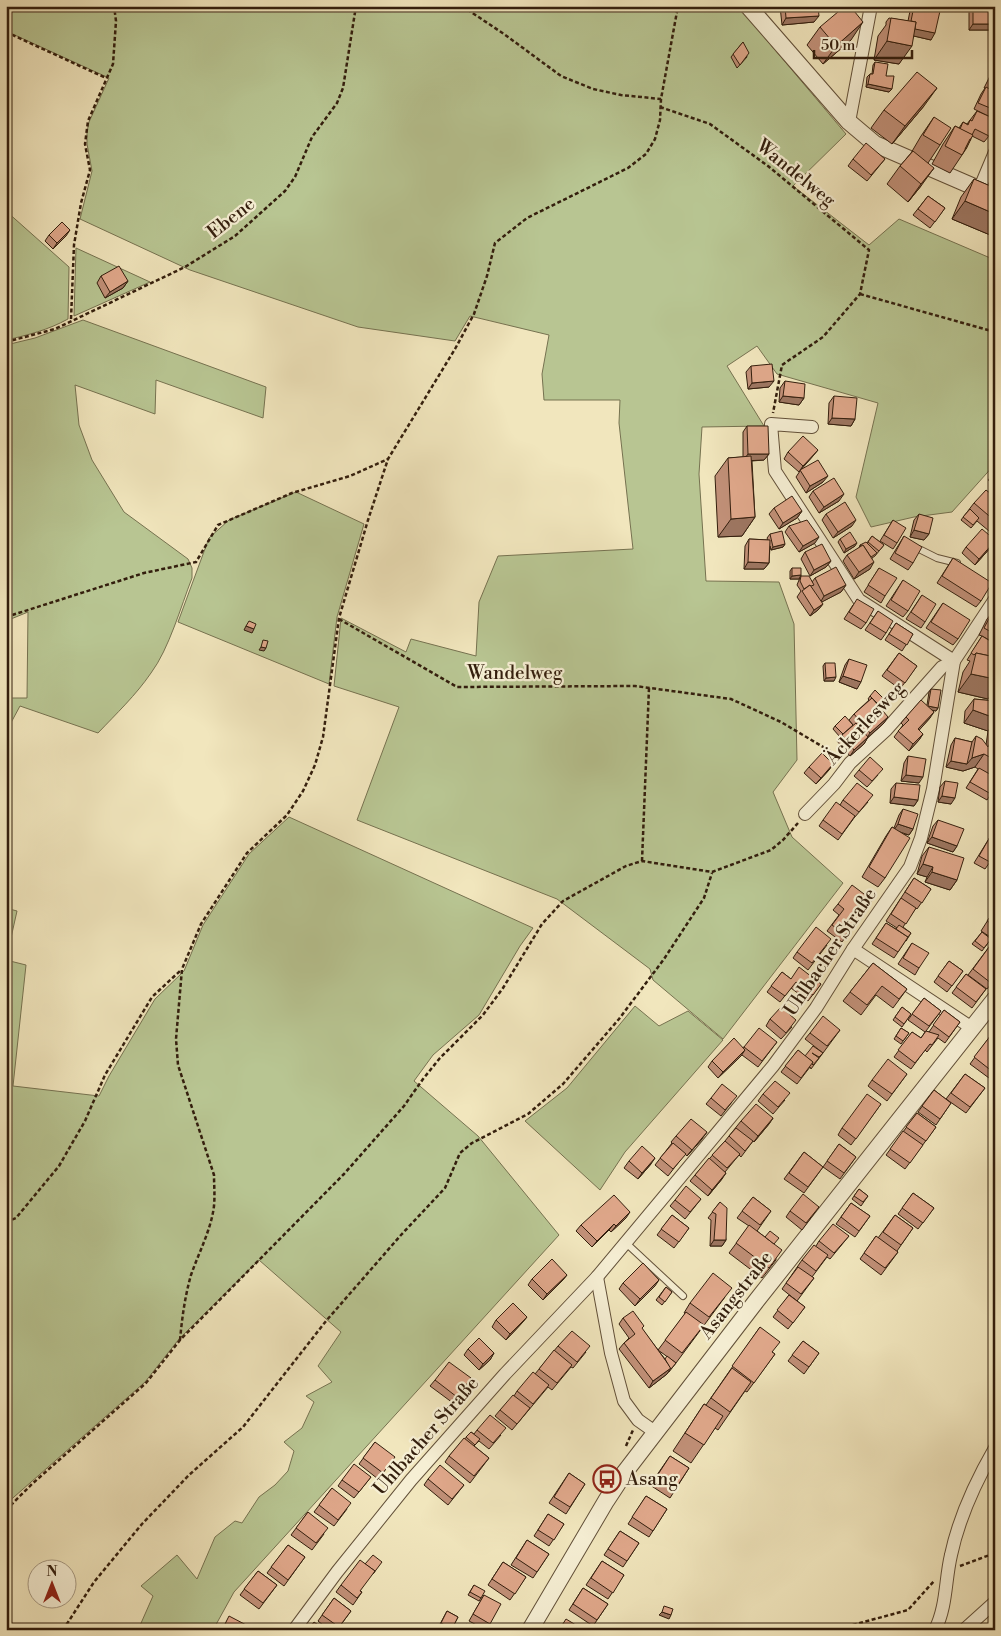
<svg xmlns="http://www.w3.org/2000/svg" width="1001" height="1636" font-family="'Libre Bodoni',serif">
	<style>
		.green { fill: #b8c592; stroke: #767250 }
		.lines { fill: none; stroke-linecap: round; stroke-linejoin: round }
		.service-casing { stroke: #625039; stroke-width: 8 }
		.minor-casing { stroke: #625039; stroke-width: 14 }
		.tertiary-casing { stroke: #625039; stroke-width: 18 }
		.path { stroke: #331e0d; stroke-width: 2.5; stroke-dasharray: 4 2.5; stroke-linecap: butt }
		.service { stroke: #f6efd4; stroke-width: 6 }
		.minor { stroke: #f6efd4; stroke-width: 12 }
		.tertiary { stroke: #f6efd4; stroke-width: 16 }
		.wall { fill: #c19078; stroke: #331e0d }
		.shaded-wall { fill: #9d7661; stroke: #331e0d }
		.building { fill: #e0a88b; stroke: #331e0d }
		.labels { text-anchor: middle; dominant-baseline: central; stroke-width: 4.5; stroke-linejoin: round; paint-order: stroke }
		.street-label { font-size: 19px; fill: #331e0d; stroke: #f6efd4 }
		.poi-label { font-size: 19px; fill: #331e0d; stroke: #f6efd4; text-anchor: start }
	</style>
	<rect width="100%" height="100%" fill="#f1e6bd"/>
	<filter id="stains"><feTurbulence type="fractalNoise" baseFrequency=".004" numOctaves="4"/><feColorMatrix values="0 0 0 0 .2 0 0 0 0 .09 0 0 0 0 .02 0 0 0 .5 -.17"/></filter>
	<radialGradient id="worn" r=".72"><stop offset=".6" stop-color="#630" stop-opacity="0"/><stop offset="1" stop-color="#630" stop-opacity=".3"/></radialGradient>
	<g class="green">
		<polygon points="6,6 738,6 846,134 793,186 869,245 899,219 995,260 995,464 952,512 914,517 871,527 856,497 878,403 777,374 757,346 727,366 764,426 702,427 699,474 706,581 779,582 794,624 797,760 773,792 792,837 843,883 723,1039 653,980 650,969 557,899 357,820 399,707 334,686 341,618 406,652 411,639 476,656 479,602 498,556 633,549 619,423 620,400 544,400 542,374 549,335 470,316 455,341 358,327 190,270 80,219 92,171 87,144 87,132 89,122 109,78 6,31"/>
		<path d="M6 211 69 267 68 319C48 330 28 335 6 340Z"/>
		<polygon points="76,248 150,282 74,316"/>
		<path d="M83 320 266 387 263 418 156 380 155 414 75 385 79 425 92 460 124 512 188 559 192 568V578C181 606 169 649 151 673 136 695 116 714 98 733L20 706 6 732V698H27L28 612 6 621V345L35 338Z"/>
		<polygon points="296,492 364,524 337,617 329,684 178,622 209,538 229,520"/>
		<polygon points="289,817 533,928 520,946 479,1015 433,1055 414,1081 478,1136 559,1235 234,1592 213,1630 138,1630 153,1596 141,1586 177,1555 197,1579 215,1537 235,1521 242,1523 259,1497 275,1485 288,1471 294,1451 284,1442 302,1428 314,1402 306,1396 332,1382 318,1366 341,1332 259,1260 179,1339 145,1382 6,1504 6,908 17,911 6,960 26,965 13,1086 99,1096 109,1076 155,999 184,971 203,925 249,854"/>
		<polygon points="635,1006 659,1026 688,1011 723,1040 625,1152 600,1190 525,1121 567,1088"/>
	</g>
	<g class="lines">
		<g class="service-casing">
			<g id="service">
				<polyline points="921,550 937,558 957,563"/>
				<polyline points="626,1243 683,1296"/>
			</g>
		</g>
		<g class="minor-casing">
			<g id="minor">
				<polyline points="849,122 871,6"/>
				<polyline points="979,190 995,152"/>
				<polyline points="812,427 771,424 775,471 859,600 954,661"/>
				<polyline points="805,814 834,784 850,763 886,730 942,667 954,661"/>
				<polyline points="853,949 972,1028"/>
				<polyline points="597,1277 611,1353 624,1401 638,1420 655,1432"/>
				<polyline points="294,1630 337,1572 411,1480 505,1374 597,1277 773,1066 816,1008 853,949 910,867 921,838 933,789 954,661 995,599"/>
				<path d="M935 1630C947 1606 945 1580 951 1555 959 1517 976 1481 995 1448"/>
				<polyline points="964,1630 995,1602"/>
			</g>
		</g>
		<g class="tertiary-casing">
			<g id="tertiary">
				<polyline points="748,6 849,122 875,144 995,196"/>
				<polyline points="530,1630 606,1501 625,1472 757,1300 995,999"/>
			</g>
		</g>
		<g class="path">
			<polyline points="462,6 504,34 561,76 593,89 621,95 661,99"/>
			<polyline points="6,32 106,78"/>
			<polyline points="660,107 710,124 768,166 869,250 860,294 823,337 782,365 773,413"/>
			<polyline points="860,294 995,332"/>
			<polyline points="71,319 74,245 81,203 90,170 85,144 88,121 113,64 116,21 114,6"/>
			<polyline points="6,342 55,329 185,267 235,236 285,191 295,177 312,137 337,103 343,88 356,6"/>
			<polyline points="6,617 144,573 196,562 218,525 292,493 350,476 388,459 455,349 474,314 487,276 495,243 527,218 628,168 646,154 655,139 660,120 661,99 678,6"/>
			<polyline points="339,619 457,687 635,686 731,699 781,722 840,757"/>
			<polyline points="642,861 649,688"/>
			<polyline points="6,882 8,882"/>
			<polyline points="6,1222 16,1218 59,1166 85,1121 105,1075 152,997 181,970"/>
			<path d="M180 1340C182 1318 185 1296 191 1275 199 1252 211 1230 214 1206 215 1195 214 1185 214 1175L178 1065 176 1039 182 969 201 924 247 853 287 815 303 791 315 765 323 737 339 618 368 520 388 459"/>
			<polyline points="626,1446 633,1430"/>
			<polyline points="6,1510 32,1484 146,1383 180,1340 344,1174 404,1106 423,1079 440,1058 483,1015 503,988 542,924 563,901 626,866 642,861 712,872 771,850 783,840 798,823"/>
			<polyline points="960,1566 995,1553"/>
			<polyline points="63,1630 94,1582 142,1524 189,1475 243,1427 326,1321 401,1235 445,1188 460,1153 472,1143 528,1114 563,1084 619,1019 664,959 704,898 712,873"/>
			<polyline points="834,1630 908,1610 934,1581"/>
		</g>
		<use href="#service" class="service"/>
		<use href="#minor" class="minor"/>
		<use href="#tertiary" class="tertiary"/>
	</g>
	<g class="wall">
		<polygon points="780,6 818,6 814,22 782,25"/>
		<polygon points="914,6 919,6 931,40 914,36 899,64 874,60 878,36 886,25 886,22 889,18 908,21 910,11"/>
		<polygon points="971,6 995,6 995,26 992,30 969,30 969,10"/>
		<polygon points="820,27 851,40 823,64 807,45"/>
		<polygon points="743,42 747,57 737,68 731,57"/>
		<polygon points="875,62 886,76 889,92 866,87 867,77 870,74 872,74 873,65"/>
		<polygon points="995,68 995,118 994,119 974,109 981,94 985,88 984,88 991,74"/>
		<polygon points="924,106 892,144 871,128 884,110"/>
		<polygon points="977,111 989,136 984,142 972,136 966,149 950,173 932,164 943,144 955,126 959,128 963,122 967,124"/>
		<polygon points="934,117 940,145 928,163 921,186 908,202 887,184 900,166 911,153 921,136"/>
		<polygon points="853,159 885,159 867,181 848,166"/>
		<polygon points="995,172 995,237 952,219 961,197 974,179 990,186"/>
		<polygon points="928,196 945,208 930,228 913,215"/>
		<polygon points="49,235 66,236 53,249 45,241"/>
		<polygon points="101,276 128,281 123,288 105,298 97,283"/>
		<polygon points="751,366 769,387 748,389 746,372"/>
		<polygon points="785,381 804,398 799,405 779,402 780,388"/>
		<polygon points="834,396 855,419 851,426 828,424 829,403"/>
		<polygon points="747,426 769,454 764,460 752,461 755,517 742,536 718,537 715,476 728,458 743,457 743,432"/>
		<polygon points="788,452 813,456 800,470 823,482 806,493 796,477 800,471 799,472 784,459"/>
		<polygon points="995,472 995,486 988,480"/>
		<polygon points="813,491 839,501 819,513 809,497"/>
		<polygon points="995,497 995,536 977,521 971,528 961,520 974,503"/>
		<polygon points="774,508 802,511 797,518 779,529 769,514"/>
		<polygon points="826,514 852,526 833,538 822,520"/>
		<polygon points="919,514 929,534 924,540 910,537 914,520"/>
		<polygon points="893,520 897,543 893,549 880,541"/>
		<polygon points="789,526 815,543 799,552 785,532"/>
		<polygon points="770,534 785,544 783,547 771,550 770,546 769,563 764,569 744,569 745,546 749,539 768,540 767,538"/>
		<polygon points="872,536 884,545 875,556 872,558 870,569 854,579 843,561 847,555 859,548 860,545 867,543"/>
		<polygon points="904,536 913,563 908,570 890,559"/>
		<polygon points="840,539 855,546 844,553 838,542"/>
		<polygon points="966,547 991,547 975,565 962,553"/>
		<polygon points="805,552 831,561 826,567 810,576 801,559"/>
		<polygon points="953,558 981,601 976,607 937,583"/>
		<polygon points="792,568 801,575 799,579 790,579 790,571"/>
		<polygon points="879,568 885,596 881,603 864,592"/>
		<polygon points="801,576 812,582 815,578 846,585 841,592 821,602 823,604 818,610 810,616 797,597 801,591 797,585 799,580"/>
		<polygon points="903,580 908,611 903,617 886,606"/>
		<polygon points="922,595 925,622 921,628 906,619"/>
		<polygon points="943,603 958,639 953,645 926,628"/>
		<polygon points="853,605 866,623 861,629 844,619"/>
		<polygon points="878,611 886,633 881,640 865,630"/>
		<polygon points="992,613 995,614 995,643 982,636 988,699 958,692 963,672 970,661 967,660 982,636 979,635 987,619"/>
		<polygon points="896,623 913,634 902,651 885,640"/>
		<polygon points="899,653 917,666 900,689 882,676"/>
		<polygon points="849,659 857,689 839,682 845,665"/>
		<polygon points="825,663 834,681 824,681 823,666"/>
		<polygon points="931,689 938,708 936,711 932,710 930,718 919,730 923,734 919,740 909,751 894,737 903,725 901,723 906,717 927,705 929,692"/>
		<polygon points="870,696 883,704 879,707 884,723 868,737 864,744 850,756 837,741 840,737 833,729 835,726 853,725 849,720 854,714 869,700 868,699"/>
		<polygon points="974,699 995,701 995,777 991,794 987,800 966,788 978,769 975,767 963,771 946,767 951,745 955,738 972,742 976,736 986,745 988,731 964,723 965,711"/>
		<polygon points="908,756 919,783 901,781 904,763"/>
		<polygon points="833,764 829,770 816,784 804,773 809,767"/>
		<polygon points="859,770 878,775 867,787 854,776"/>
		<polygon points="945,781 951,804 938,802 940,787"/>
		<polygon points="896,783 918,800 914,806 890,803 891,789"/>
		<polygon points="843,800 868,802 854,818 838,840 819,826 823,820 840,805"/>
		<polygon points="903,809 913,829 909,835 904,834 885,878 878,887 862,877 886,836 892,827 894,828 899,815"/>
		<polygon points="938,820 957,846 953,852 927,843 933,826"/>
		<polygon points="990,837 990,862 985,869 974,863"/>
		<polygon points="929,847 957,880 950,890 925,882 927,877 917,874 922,856"/>
		<polygon points="914,878 931,889 917,909 916,908 903,927 911,933 906,941 906,940 894,958 872,944 886,923 896,929 897,928 886,921"/>
		<polygon points="872,900 842,942 827,931 839,915 833,910 838,904"/>
		<polygon points="995,909 995,940 981,931"/>
		<polygon points="982,932 991,939 982,951 972,944"/>
		<polygon points="912,943 919,968 915,975 898,964"/>
		<polygon points="992,943 995,979 987,989 968,975"/>
		<polygon points="827,945 808,970 793,958 797,952"/>
		<polygon points="949,961 963,971 947,992 934,982"/>
		<polygon points="873,963 907,989 893,1008 876,995 861,1015 843,1001"/>
		<polygon points="782,972 791,979 821,984 808,1001 791,988 780,1002 767,992"/>
		<polygon points="966,974 986,989 972,1008 952,993"/>
		<polygon points="924,998 941,1011 926,1031 929,1032 944,1010 960,1022 945,1043 938,1038 927,1052 925,1050 911,1069 894,1057 912,1032 921,1038 925,1032 908,1020"/>
		<polygon points="902,1007 911,1014 902,1027 893,1020"/>
		<polygon points="770,1019 792,1027 781,1039 766,1026"/>
		<polygon points="901,1028 909,1033 901,1044 894,1039"/>
		<polygon points="840,1030 823,1053 805,1039 810,1033"/>
		<polygon points="991,1035 995,1070 989,1078 970,1064"/>
		<polygon points="777,1042 758,1067 742,1055 718,1078 708,1067 712,1061 744,1047"/>
		<polygon points="798,1050 805,1056 823,1053 811,1069 810,1067 797,1084 781,1072"/>
		<polygon points="907,1074 887,1101 868,1086 872,1080"/>
		<polygon points="965,1074 985,1088 966,1113 946,1099"/>
		<polygon points="934,1090 951,1103 936,1125 918,1112"/>
		<polygon points="763,1094 785,1100 773,1114 758,1101"/>
		<polygon points="711,1098 732,1102 721,1116 706,1104"/>
		<polygon points="881,1104 851,1145 838,1135 842,1128"/>
		<polygon points="917,1113 936,1127 905,1169 886,1155"/>
		<polygon points="773,1118 769,1124 754,1142 753,1141 741,1157 739,1155 725,1172 722,1179 708,1196 690,1181 695,1175 725,1141 741,1121"/>
		<polygon points="676,1136 702,1139 687,1156 685,1154 668,1176 655,1165 672,1143 671,1142"/>
		<polygon points="839,1144 856,1157 840,1179 823,1167 804,1193 784,1179 804,1152 823,1167"/>
		<polygon points="629,1161 651,1164 638,1179 624,1168"/>
		<polygon points="859,1189 868,1196 861,1206 852,1199"/>
		<polygon points="913,1193 934,1208 918,1229 898,1214"/>
		<polygon points="753,1197 771,1211 757,1231 774,1244 776,1260 762,1278 729,1253 749,1226 737,1218"/>
		<polygon points="701,1199 685,1219 670,1206 675,1200"/>
		<polygon points="720,1202 726,1240 722,1246 710,1246 711,1220 708,1218"/>
		<polygon points="851,1203 870,1216 855,1237 836,1224"/>
		<polygon points="819,1207 802,1230 786,1217 790,1211"/>
		<polygon points="672,1215 689,1228 674,1248 657,1235"/>
		<polygon points="895,1215 913,1228 897,1251 898,1252 881,1275 860,1259 876,1236 878,1238"/>
		<polygon points="626,1218 611,1232 609,1230 592,1247 576,1231 581,1225"/>
		<polygon points="849,1236 830,1259 827,1257 812,1277 814,1278 797,1301 782,1289 802,1260 816,1246 819,1241"/>
		<polygon points="567,1275 562,1281 543,1300 528,1285 532,1279"/>
		<polygon points="623,1283 655,1286 635,1306 619,1289"/>
		<polygon points="666,1287 672,1292 662,1305 656,1300"/>
		<polygon points="789,1295 805,1307 788,1329 773,1317"/>
		<polygon points="725,1297 676,1363 658,1350 685,1314 684,1313 690,1303"/>
		<polygon points="527,1317 522,1323 506,1340 492,1327 496,1320"/>
		<polygon points="623,1318 642,1329 665,1359 676,1363 669,1372 668,1372 667,1374 649,1388 619,1349 624,1343 629,1338 619,1324"/>
		<polygon points="760,1327 773,1353 775,1354 747,1392 745,1391 718,1430 715,1428 691,1463 673,1451 704,1404 706,1405"/>
		<polygon points="803,1341 819,1353 804,1374 788,1361"/>
		<polygon points="558,1346 586,1352 573,1368 571,1367 552,1390 548,1387 512,1430 495,1416 500,1410 514,1396 517,1391 535,1374"/>
		<polygon points="468,1349 494,1353 490,1360 479,1370 464,1355"/>
		<polygon points="471,1378 453,1403 430,1386 435,1380"/>
		<polygon points="477,1430 501,1435 489,1449 479,1441 474,1446 489,1458 470,1483 445,1462 449,1456 471,1432 474,1434"/>
		<polygon points="375,1442 390,1463 378,1479 359,1464"/>
		<polygon points="670,1456 689,1468 670,1498 650,1485"/>
		<polygon points="569,1473 585,1484 566,1514 549,1503"/>
		<polygon points="371,1477 354,1498 338,1486 342,1480"/>
		<polygon points="428,1479 464,1485 448,1505 424,1485"/>
		<polygon points="332,1488 347,1509 334,1526 314,1512"/>
		<polygon points="646,1496 667,1509 649,1537 628,1524"/>
		<polygon points="308,1512 324,1534 312,1550 291,1535"/>
		<polygon points="548,1514 564,1524 549,1546 534,1536"/>
		<polygon points="620,1531 639,1543 623,1567 604,1555"/>
		<polygon points="527,1540 549,1554 533,1578 511,1565"/>
		<polygon points="288,1545 305,1557 284,1586 267,1573"/>
		<polygon points="602,1561 624,1575 608,1599 586,1585"/>
		<polygon points="503,1562 526,1577 510,1600 488,1585"/>
		<polygon points="258,1571 277,1585 259,1609 240,1595"/>
		<polygon points="341,1585 360,1591 362,1592 353,1605 336,1592"/>
		<polygon points="474,1585 481,1598 479,1601 468,1595"/>
		<polygon points="583,1588 608,1604 593,1626 569,1610"/>
		<polygon points="484,1595 490,1624 486,1630 469,1621"/>
		<polygon points="334,1598 351,1611 337,1630 329,1630 318,1621"/>
		<polygon points="447,1611 458,1617 451,1630 445,1630 439,1626"/>
	</g>
	<g class="shaded-wall">
		<polygon points="819,16 814,22 782,25 786,18"/>
		<polygon points="863,22 851,40 823,64 836,46"/>
		<polygon points="973,24 995,24 995,26 992,30 969,30"/>
		<polygon points="909,27 935,33 931,40 905,34"/>
		<polygon points="887,41 912,46 899,64 874,60"/>
		<polygon points="868,84 892,89 889,92 866,87"/>
		<polygon points="937,88 924,106 892,144 905,126"/>
		<polygon points="934,168 921,186 908,202 921,184"/>
		<polygon points="993,181 995,182 995,190 989,188"/>
		<polygon points="965,201 995,214 995,237 952,219"/>
		<polygon points="70,230 66,236 53,249 57,243"/>
		<polygon points="128,281 123,288 105,298 110,292"/>
		<polygon points="774,381 769,387 748,389 752,383"/>
		<polygon points="783,396 804,398 799,405 779,402"/>
		<polygon points="832,418 855,419 851,426 828,424"/>
		<polygon points="818,450 813,456 799,472 803,466"/>
		<polygon points="748,454 769,454 764,460 743,461"/>
		<polygon points="828,476 823,482 806,493 810,486"/>
		<polygon points="844,494 839,501 819,513 824,507"/>
		<polygon points="802,511 797,518 779,529 783,523"/>
		<polygon points="755,517 742,536 718,537 731,519"/>
		<polygon points="856,520 852,526 833,538 838,532"/>
		<polygon points="914,530 929,534 924,540 910,537"/>
		<polygon points="819,537 815,543 799,552 803,546"/>
		<polygon points="995,541 991,547 975,565 979,559"/>
		<polygon points="857,543 855,546 844,553 846,549"/>
		<polygon points="785,544 783,547 771,550 773,547"/>
		<polygon points="831,561 826,567 810,576 814,570"/>
		<polygon points="748,562 769,563 764,569 744,569"/>
		<polygon points="874,562 870,569 854,579 859,572"/>
		<polygon points="801,575 799,579 790,579 792,576"/>
		<polygon points="846,585 841,592 820,603 824,596"/>
		<polygon points="823,604 818,610 810,616 814,610"/>
		<polygon points="246,626 254,629 252,633 244,630"/>
		<polygon points="261,647 266,648 264,651 259,650"/>
		<polygon points="971,674 995,679 995,689 988,699 958,692"/>
		<polygon points="843,676 861,682 857,689 839,682"/>
		<polygon points="836,677 834,681 824,681 826,678"/>
		<polygon points="928,706 938,708 936,711 926,709"/>
		<polygon points="973,710 995,718 995,721 988,731 964,723"/>
		<polygon points="934,712 930,718 914,736 918,729"/>
		<polygon points="888,717 884,723 866,739 870,733"/>
		<polygon points="923,734 919,740 909,751 913,744"/>
		<polygon points="868,737 864,744 850,756 854,750"/>
		<polygon points="984,754 975,767 963,771 946,767 951,761 967,764 972,758"/>
		<polygon points="833,764 829,770 816,784 821,778"/>
		<polygon points="906,775 923,777 919,783 901,781"/>
		<polygon points="942,796 955,798 951,804 938,802"/>
		<polygon points="894,797 918,800 914,806 890,803"/>
		<polygon points="898,824 913,829 909,835 894,830"/>
		<polygon points="932,837 957,846 953,852 927,843"/>
		<polygon points="923,864 933,867 927,877 917,874"/>
		<polygon points="932,872 957,880 950,890 925,882"/>
		<polygon points="745,1050 741,1056 718,1078 723,1072"/>
		<polygon points="773,1118 769,1124 754,1142 758,1136"/>
		<polygon points="707,1132 702,1139 687,1156"/>
		<polygon points="655,1158 651,1164 638,1179 642,1173"/>
		<polygon points="726,1173 722,1179 708,1196 712,1190"/>
		<polygon points="630,1212 626,1218 611,1232 616,1226"/>
		<polygon points="614,1224 609,1230 592,1247 597,1241"/>
		<polygon points="714,1240 726,1240 722,1246 710,1246"/>
		<polygon points="567,1275 562,1281 543,1300 547,1294"/>
		<polygon points="659,1280 655,1286 635,1306 640,1299"/>
		<polygon points="527,1317 522,1323 506,1340 510,1334"/>
		<polygon points="494,1353 490,1360 479,1370 483,1364"/>
		<polygon points="671,1368 667,1374 649,1388 653,1381"/>
		<polygon points="662,1612 671,1615 669,1619 659,1615"/>
	</g>
	<g class="building">
		<polygon points="785,6 818,6 819,16 786,18"/>
		<polygon points="845,6 850,6 863,22 836,46 820,27"/>
		<polygon points="914,6 919,6 940,11 935,33 915,29 916,22 911,21"/>
		<rect x="973" y="6" width="22" height="18"/>
		<polygon points="891,18 916,22 912,46 887,41"/>
		<polygon points="743,42 749,53 740,65 733,54"/>
		<polygon points="875,62 888,64 886,76 894,76 892,89 868,84 870,74 873,74"/>
		<polygon points="995,69 995,84 989,81"/>
		<polygon points="917,72 937,88 905,126 884,110"/>
		<polygon points="986,87 995,92 995,110 978,103"/>
		<polygon points="977,111 995,119 995,123 989,136 975,129 972,135 960,129 963,122 968,125 970,120 972,121"/>
		<polygon points="934,117 951,128 940,145 923,135"/>
		<polygon points="955,126 973,135 962,155 945,146"/>
		<polygon points="970,139 971,139 966,149 965,149"/>
		<polygon points="866,143 885,159 871,175 853,159"/>
		<polygon points="913,151 934,168 921,184 900,166"/>
		<polygon points="974,179 995,188 995,214 965,201"/>
		<polygon points="928,196 945,208 935,222 918,209"/>
		<polygon points="62,222 70,230 57,243 49,235"/>
		<polygon points="119,266 128,281 110,292 101,276"/>
		<polygon points="772,364 774,381 752,383 751,366"/>
		<polygon points="785,381 805,384 804,398 783,396"/>
		<polygon points="834,396 857,398 855,419 832,418"/>
		<polygon points="747,426 768,426 769,454 748,454"/>
		<polygon points="803,436 818,450 803,466 788,452"/>
		<polygon points="751,456 755,517 731,519 728,458"/>
		<polygon points="818,460 828,476 810,486 800,470"/>
		<polygon points="834,478 844,494 824,507 813,491"/>
		<polygon points="986,490 995,497 995,521 974,503"/>
		<polygon points="792,496 802,511 783,523 774,508"/>
		<polygon points="845,502 856,520 838,532 826,514"/>
		<polygon points="970,509 979,518 973,525 963,517"/>
		<polygon points="919,514 933,518 929,534 914,530"/>
		<polygon points="807,520 819,537 803,546 789,526"/>
		<polygon points="893,520 906,528 897,543 884,535"/>
		<polygon points="982,529 995,540 995,541 979,559 966,547"/>
		<polygon points="782,531 785,544 773,547 770,534"/>
		<polygon points="850,532 857,543 846,549 840,539"/>
		<polygon points="872,536 884,545 879,551 868,542"/>
		<polygon points="904,536 922,547 913,563 895,553"/>
		<polygon points="749,539 770,540 769,563 748,562"/>
		<polygon points="866,542 877,553 871,557 863,545 861,546 860,545"/>
		<polygon points="822,544 831,561 814,570 805,552"/>
		<polygon points="863,545 874,562 859,572 847,555"/>
		<polygon points="953,558 992,583 981,601 942,576"/>
		<polygon points="836,567 846,585 824,596 815,578"/>
		<polygon points="792,568 801,568 801,575 792,576"/>
		<polygon points="879,568 897,578 885,596 868,585"/>
		<polygon points="801,576 809,576 814,585 811,586 810,585 804,589 800,581"/>
		<polygon points="903,580 920,591 908,611 891,600"/>
		<polygon points="810,585 823,604 814,610 802,591"/>
		<polygon points="922,595 936,604 925,622 911,612"/>
		<polygon points="857,599 874,609 866,623 849,612"/>
		<polygon points="943,603 970,620 958,639 931,622"/>
		<polygon points="878,611 893,621 886,633 870,623"/>
		<polygon points="992,613 995,614 995,634 984,628"/>
		<polygon points="249,621 256,624 254,629 246,626"/>
		<polygon points="896,623 913,634 907,645 889,634"/>
		<polygon points="982,636 995,644 995,657 976,653 974,655 971,653"/>
		<polygon points="263,640 268,641 266,648 261,647"/>
		<polygon points="899,653 917,666 905,683 887,670"/>
		<polygon points="976,653 995,657 995,679 971,674"/>
		<polygon points="849,659 867,665 861,682 843,676"/>
		<polygon points="825,663 835,663 836,677 826,678"/>
		<polygon points="931,689 941,690 938,708 928,706"/>
		<polygon points="875,690 885,700 880,706 870,696"/>
		<polygon points="872,698 888,717 870,733 854,714"/>
		<polygon points="974,699 995,701 995,718 973,710"/>
		<polygon points="921,700 934,712 918,729 923,734 913,744 898,731 909,720 906,717"/>
		<polygon points="845,716 853,725 843,734 835,726"/>
		<polygon points="856,723 868,737 854,750 842,735"/>
		<polygon points="995,731 995,760 984,754 972,758 976,736 982,739 988,747 994,735"/>
		<polygon points="955,738 972,742 967,764 951,761"/>
		<polygon points="822,753 833,764 821,778 809,767"/>
		<polygon points="908,756 926,759 923,777 906,775"/>
		<polygon points="870,757 883,769 872,781 859,770"/>
		<polygon points="979,768 995,777 995,787 991,794 970,782"/>
		<polygon points="945,781 958,783 955,798 942,796"/>
		<polygon points="857,783 873,795 859,812 843,800"/>
		<polygon points="896,783 920,785 918,800 894,797"/>
		<polygon points="836,802 855,816 842,834 823,820"/>
		<polygon points="903,809 918,814 913,829 898,824"/>
		<polygon points="938,820 964,829 957,846 932,837"/>
		<polygon points="892,827 910,838 885,878 869,867"/>
		<polygon points="990,837 995,840 995,854 990,862 979,856"/>
		<polygon points="929,847 964,858 957,880 932,872 933,867 923,864"/>
		<polygon points="914,878 931,889 922,903 905,892"/>
		<polygon points="852,885 872,900 846,935 832,925 844,909 838,904"/>
		<polygon points="901,898 916,908 906,924 891,914"/>
		<polygon points="995,910 995,926 987,921"/>
		<polygon points="886,923 908,937 898,952 876,938"/>
		<polygon points="899,925 911,933 908,937 896,929"/>
		<polygon points="816,927 831,939 812,963 797,952"/>
		<polygon points="982,932 991,939 984,948 975,941"/>
		<polygon points="912,943 929,953 919,968 903,958"/>
		<polygon points="992,943 995,944 995,979 991,983 973,969"/>
		<polygon points="949,961 963,971 952,986 938,976"/>
		<polygon points="873,963 907,989 899,999 882,986 867,1005 850,992"/>
		<polygon points="799,967 821,984 813,995 796,982 785,996 771,986 782,972 791,979"/>
		<polygon points="966,974 986,989 976,1002 956,987"/>
		<polygon points="924,998 941,1011 929,1026 912,1014"/>
		<polygon points="781,1007 796,1020 786,1033 770,1019"/>
		<polygon points="902,1007 911,1014 904,1024 895,1017"/>
		<polygon points="944,1010 960,1022 949,1037 933,1025"/>
		<polygon points="823,1016 840,1030 827,1046 810,1033"/>
		<polygon points="759,1028 777,1042 762,1061 744,1047"/>
		<polygon points="901,1028 909,1033 903,1041 896,1036"/>
		<polygon points="926,1031 939,1035 932,1045 930,1044 915,1063 898,1050 912,1032 921,1038"/>
		<polygon points="991,1035 995,1038 995,1070 993,1072 974,1057"/>
		<polygon points="734,1038 745,1050 723,1072 712,1061"/>
		<polygon points="813,1046 823,1053 819,1057 812,1053 819,1058 813,1065 812,1064 813,1062 805,1056"/>
		<polygon points="798,1050 813,1062 801,1078 785,1066"/>
		<polygon points="888,1059 907,1074 892,1094 872,1080"/>
		<polygon points="965,1074 985,1088 970,1107 951,1093"/>
		<polygon points="775,1081 790,1093 778,1107 763,1094"/>
		<polygon points="722,1084 737,1096 725,1110 711,1098"/>
		<polygon points="934,1090 951,1103 940,1119 922,1106"/>
		<polygon points="867,1094 881,1104 856,1139 842,1128"/>
		<polygon points="756,1104 773,1118 758,1136 741,1121"/>
		<polygon points="917,1113 936,1127 926,1141 906,1127"/>
		<polygon points="691,1119 707,1132 692,1150 676,1136"/>
		<polygon points="736,1128 753,1141 745,1151 729,1136"/>
		<polygon points="903,1131 923,1145 910,1163 890,1149"/>
		<polygon points="725,1141 740,1154 727,1168 712,1155"/>
		<polygon points="673,1143 686,1154 673,1169 660,1158"/>
		<polygon points="839,1144 856,1157 844,1173 827,1161"/>
		<polygon points="642,1146 655,1158 642,1173 629,1161"/>
		<polygon points="804,1152 823,1167 808,1187 789,1173"/>
		<polygon points="709,1158 726,1173 712,1190 695,1175"/>
		<polygon points="686,1186 701,1199 690,1212 675,1200"/>
		<polygon points="859,1189 868,1196 863,1202 854,1196"/>
		<polygon points="913,1193 934,1208 923,1223 902,1208"/>
		<polygon points="803,1194 819,1207 806,1223 790,1211"/>
		<polygon points="614,1195 630,1212 616,1226 614,1224 597,1241 581,1225"/>
		<polygon points="753,1197 771,1211 760,1225 742,1211"/>
		<polygon points="720,1202 727,1208 726,1240 714,1240 716,1214 712,1212"/>
		<polygon points="851,1203 870,1216 859,1231 841,1217"/>
		<polygon points="672,1215 689,1228 679,1242 661,1229"/>
		<polygon points="895,1215 913,1228 901,1245 883,1232"/>
		<polygon points="833,1224 849,1236 834,1253 819,1241"/>
		<polygon points="749,1225 782,1250 769,1268 736,1243"/>
		<polygon points="770,1231 779,1238 774,1244 765,1237"/>
		<polygon points="876,1236 898,1252 885,1268 864,1253"/>
		<polygon points="814,1245 828,1255 816,1271 802,1260"/>
		<polygon points="552,1259 567,1275 547,1294 532,1279"/>
		<polygon points="643,1263 659,1280 640,1299 623,1283"/>
		<polygon points="798,1267 814,1278 801,1294 786,1283"/>
		<polygon points="713,1273 732,1288 709,1317 690,1303"/>
		<polygon points="666,1287 672,1292 665,1302 659,1297"/>
		<polygon points="789,1295 805,1307 793,1323 777,1310"/>
		<polygon points="513,1303 527,1317 510,1334 496,1320"/>
		<polygon points="633,1311 644,1326 642,1328 671,1368 653,1381 624,1343 635,1334 623,1318"/>
		<polygon points="686,1312 704,1325 682,1353 665,1340"/>
		<polygon points="760,1327 780,1342 772,1352 775,1354 754,1383 732,1366"/>
		<polygon points="572,1331 590,1346 577,1362 558,1346"/>
		<polygon points="479,1338 494,1353 483,1364 468,1349"/>
		<polygon points="803,1341 819,1353 809,1367 792,1355"/>
		<polygon points="554,1350 572,1365 557,1383 539,1369"/>
		<polygon points="667,1356 676,1363 671,1369 665,1359"/>
		<polygon points="449,1362 471,1378 457,1397 435,1380"/>
		<polygon points="732,1368 751,1382 730,1412 711,1398"/>
		<polygon points="533,1372 549,1385 533,1404 517,1391"/>
		<polygon points="513,1395 530,1408 517,1424 500,1410"/>
		<polygon points="704,1404 723,1416 704,1445 685,1433"/>
		<polygon points="490,1415 506,1428 493,1443 477,1430"/>
		<polygon points="471,1432 480,1439 475,1445 466,1437"/>
		<polygon points="464,1438 489,1458 474,1476 449,1456"/>
		<polygon points="375,1442 395,1457 383,1473 363,1458"/>
		<polygon points="670,1456 689,1468 674,1491 655,1479"/>
		<polygon points="354,1464 371,1477 359,1492 342,1480"/>
		<polygon points="440,1465 464,1485 452,1499 428,1479"/>
		<polygon points="569,1473 585,1484 570,1507 554,1497"/>
		<polygon points="332,1488 351,1503 338,1520 319,1505"/>
		<polygon points="646,1496 667,1509 653,1531 632,1517"/>
		<polygon points="308,1512 328,1528 316,1543 296,1528"/>
		<polygon points="548,1514 564,1524 554,1540 538,1530"/>
		<polygon points="620,1531 639,1543 627,1561 608,1549"/>
		<polygon points="527,1540 549,1554 537,1572 516,1558"/>
		<polygon points="288,1545 305,1557 288,1580 271,1567"/>
		<polygon points="373,1555 382,1562 373,1574 375,1571 365,1564"/>
		<polygon points="360,1560 375,1571 360,1591 362,1592 357,1598 341,1585"/>
		<polygon points="602,1561 624,1575 613,1593 591,1578"/>
		<polygon points="503,1562 526,1577 515,1594 492,1579"/>
		<polygon points="258,1571 277,1585 263,1603 244,1589"/>
		<polygon points="474,1585 485,1591 481,1598 470,1592"/>
		<polygon points="583,1588 608,1604 597,1620 573,1604"/>
		<polygon points="484,1595 501,1604 490,1624 473,1614"/>
		<polygon points="334,1598 351,1611 339,1627 322,1615"/>
		<polygon points="664,1606 673,1609 671,1615 662,1612"/>
		<polygon points="447,1611 458,1617 452,1629 441,1623"/>
		<polygon points="229,1616 252,1628 251,1630 222,1630"/>
		<polygon points="566,1619 584,1630 559,1630"/>
		<polygon points="314,1622 325,1630 308,1630"/>
		<polygon points="466,1624 475,1630 462,1630"/>
	</g>
	<defs>
		<g id="bus-ring" transform="scale(1.4375)"><circle r="9.5" fill="#f6efd4" stroke="#8f2418" stroke-width="1.5"/><path d="M-5-6H5V4H4V6H2V4H-2V6H-4V4H-5ZM-3.5-4V0h7V-4ZM-3.5 1.2v1.5H-2V1.2ZM2 1.2v1.5H3.5V1.2Z" fill="#8f2418"/></g>
	</defs>
	<g fill-rule="evenodd">
		<use href="#bus-ring" x="607" y="1479"/>
	</g>
	<g class="labels">
		<g class="street-label">
			<text transform="translate(796 173) rotate(39)">Wandelweg</text>
			<text transform="translate(231 218) rotate(-38)">Ebene</text>
			<text x="515" y="673">Wandelweg</text>
			<text transform="translate(865 723) rotate(-47)">Äckerlesweg</text>
			<text transform="translate(830 952) rotate(-56)">Uhlbacher Straße</text>
			<text transform="translate(736 1295) rotate(-52)">Asangstraße</text>
			<text transform="translate(426 1436) rotate(-49)">Uhlbacher Straße</text>
		</g>
		<g class="poi-label">
			<text x="626" y="1479">Asang</text>
		</g>
	</g>
	<rect width="1001" height="1636" fill="none" stroke="#f1e6bd" stroke-width="25"/>
	<rect x="8" y="8" width="986" height="1621" fill="none" stroke="#331e0d" stroke-width="2.5"/>
	<rect x="12" y="12" width="976" height="1611" fill="none" stroke="#331e0d"/>
	<g transform="translate(52 1584)"><circle r="24" fill="#f6efd4" stroke="#a89b84"/>
	<path d="M0-4L9 19L0 12L-9 19Z" fill="#8f2418"/>
	<text y="-8" font-size="14" font-weight="bold" text-anchor="middle" fill="#331e0d">N</text>
	</g>
	<path d="M814 50v8h98v-8" fill="none" stroke="#331e0d" stroke-width="2.5"/>
	<text x="821" y="50" font-size="15" fill="#331e0d" stroke="#f6efd4" stroke-width="4" paint-order="stroke">50 m</text>
	<rect width="100%" height="100%" filter="url(#stains)"/>
	<rect width="100%" height="100%" fill="url(#worn)"/>
</svg>
